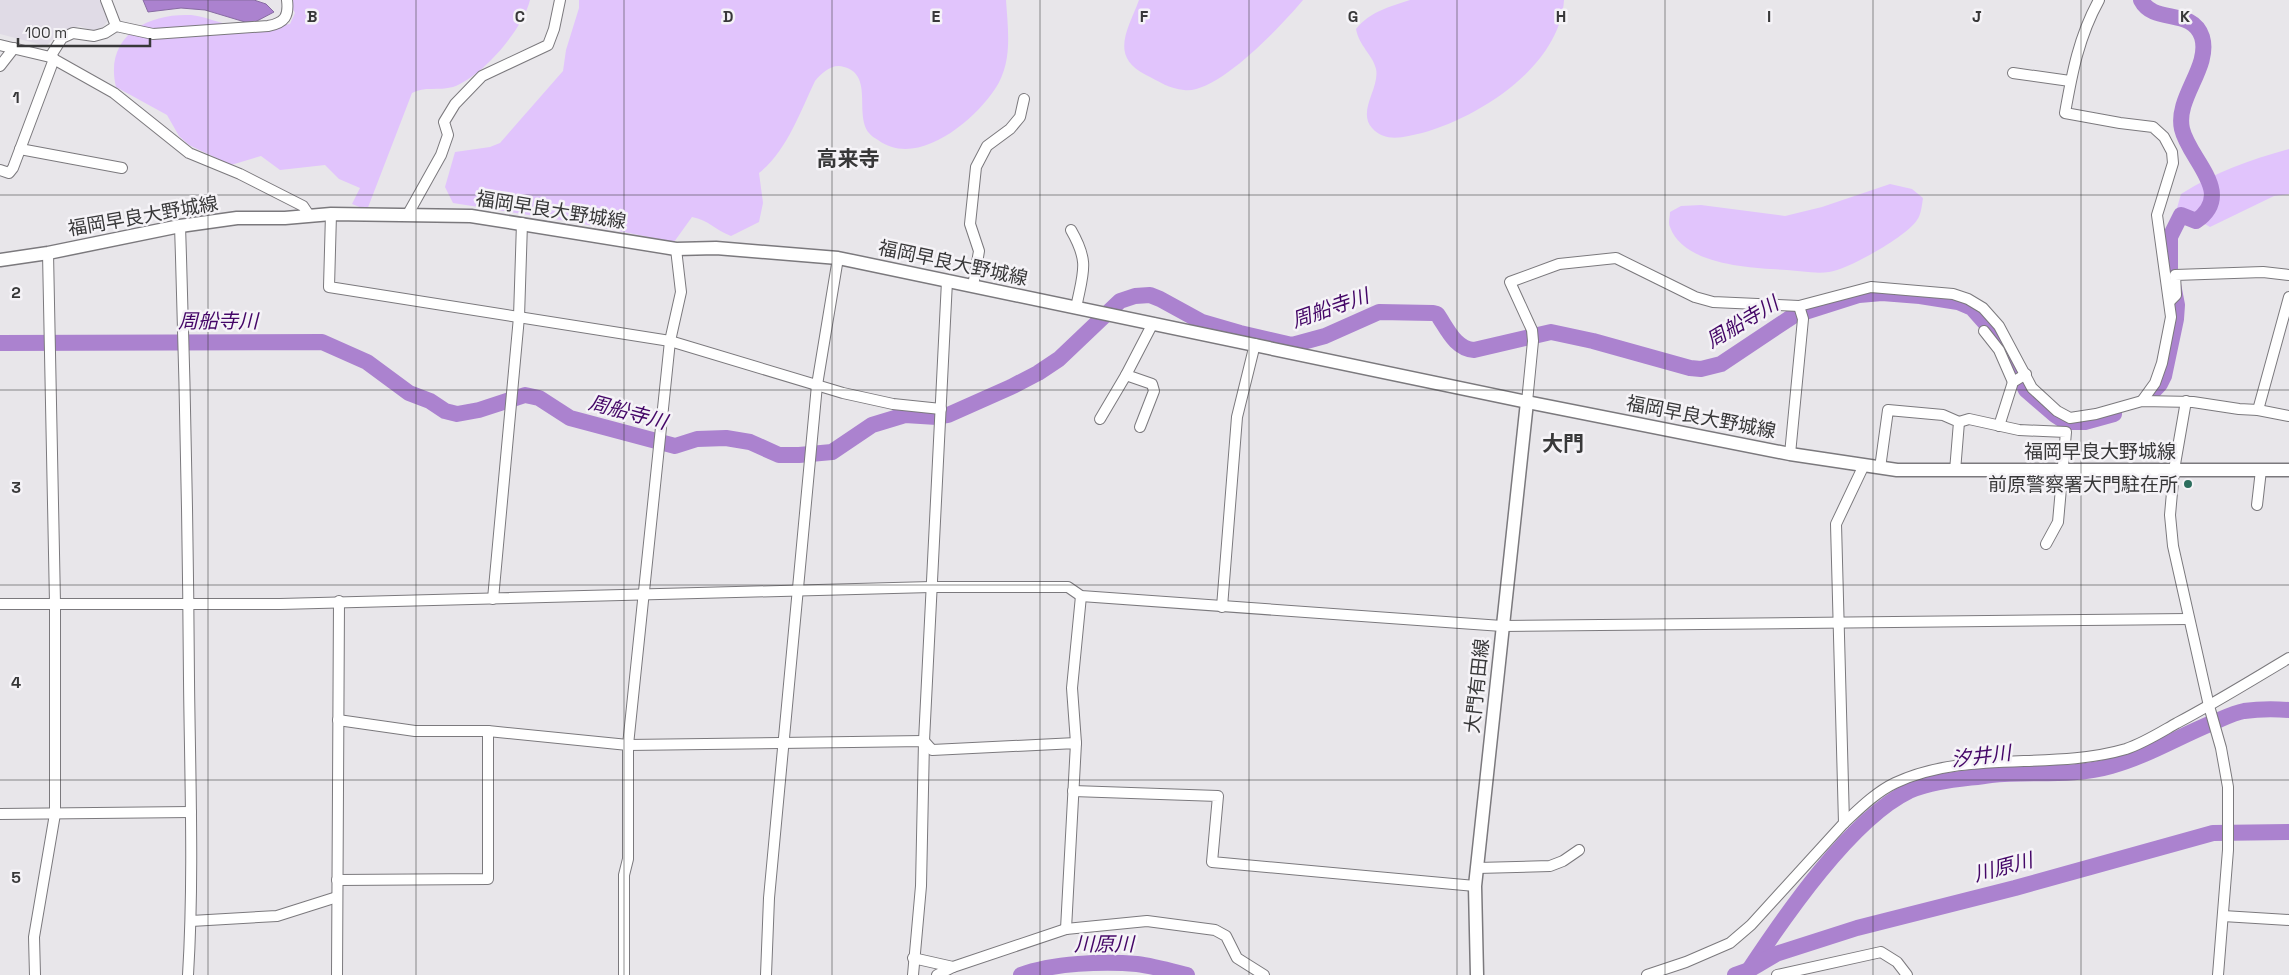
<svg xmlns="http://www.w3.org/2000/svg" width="2289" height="975" font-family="'Space Grotesk','Noto Sans JP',sans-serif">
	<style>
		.built { fill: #e0dbe6 }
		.green { fill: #e1c4fc }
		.water { fill: #ab82cf; stroke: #886ca2 }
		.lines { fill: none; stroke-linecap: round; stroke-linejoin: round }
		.river { stroke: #ab82cf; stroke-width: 16 }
		.minor-casing { stroke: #7b797d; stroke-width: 12 }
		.major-casing { stroke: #7b797d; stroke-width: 15 }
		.minor { stroke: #fff; stroke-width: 10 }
		.major { stroke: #fff; stroke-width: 12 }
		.grid { fill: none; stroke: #383839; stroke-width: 1; stroke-opacity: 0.55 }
		.poi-dot { fill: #2d6e5e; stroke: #f5f3f7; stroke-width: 2 }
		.labels { text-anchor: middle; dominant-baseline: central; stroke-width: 5; stroke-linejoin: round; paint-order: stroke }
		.street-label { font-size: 19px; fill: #383839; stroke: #f5f3f7 }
		.poi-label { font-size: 19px; fill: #383839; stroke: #f5f3f7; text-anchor: end }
		.water-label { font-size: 20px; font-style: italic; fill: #440667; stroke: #f5f3f7 }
		.quarter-label { font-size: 21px; font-weight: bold; fill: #383839; stroke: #f5f3f7 }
		.grid-label { font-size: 16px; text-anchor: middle; font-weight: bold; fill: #383839; stroke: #f5f3f7; stroke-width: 5; stroke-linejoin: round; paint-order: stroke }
	</style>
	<rect width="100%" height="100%" fill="#e8e6ea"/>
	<polygon class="built" points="0,0 101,0 108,20 103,27 94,31 79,26 70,29 57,35 46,46 0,34"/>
	<g class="green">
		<path d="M288 0H530C523 29 482 77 453 87 439 91 424 86 412 93L367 210 352 204 360 188 339 179 325 165 280 170 261 156 231 165 189 145 179 136 167 115 116 87C104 37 146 13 191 15 204 16 218 23 232 25 251 28 270 27 290 24L295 13Z"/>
		<path d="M579 0H1006C1008 31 1013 62 995 89 974 121 917 169 878 140 875 138 871 136 869 133 854 114 874 75 844 67 832 63 822 73 815 81 800 112 787 151 759 173L763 203 759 222 731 236C715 230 709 220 692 217L674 242 573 222 453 203 445 187 455 152 490 147 500 143 563 71 566 50 579 8Z"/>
		<path d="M1139 0H1303C1283 24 1217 95 1184 90 1170 89 1158 81 1146 75 1109 56 1128 30 1139 0Z"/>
		<path d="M1410 0H1564C1560 66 1480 117 1422 133 1405 137 1385 143 1372 128 1357 111 1380 88 1376 69 1373 55 1359 46 1356 29 1371 11 1389 7 1410 0Z"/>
		<path d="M2289 149V194L2274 196 2210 227 2177 208 2181 194C2216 172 2249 160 2289 149Z"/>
		<path d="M1890 184 1912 189 1923 198C1922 205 1921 215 1917 220 1906 237 1849 269 1829 272 1816 274 1800 271 1787 270 1753 268 1684 266 1670 227 1668 223 1670 217 1670 212L1681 206 1701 205 1785 216 1822 207Z"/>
	</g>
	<polygon class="water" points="143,0 254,0 266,4 274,12 255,22 245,22 205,10 181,8 148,12"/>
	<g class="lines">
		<g class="river">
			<path d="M2141 0C2154 25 2192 7 2202 37 2211 67 2175 98 2182 129 2189 160 2236 193 2196 221L2181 215 2170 237V269L2177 305 2176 319 2164 376 2160 384 2147 398"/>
			<path d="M0 343 322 342 367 362 409 393 430 401 445 411 457 414 479 410 525 395 539 398 570 418 675 446 697 439 726 438 750 442 779 455H799L832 452 872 425 905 415 937 417 948 415 1011 387 1038 373 1059 359 1120 301 1135 296 1150 295 1160 299 1202 322 1240 333 1292 345 1325 336 1379 312 1433 313 1437 314C1447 328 1455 349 1474 350L1551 332 1593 341 1690 368 1701 369 1721 364 1793 316 1859 295 1882 293 1920 296 1958 302 1972 308 2003 343 2026 390 2055 415 2066 422H2085L2114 414"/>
			<path d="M1749 970C1784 917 1851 819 1909 791 1934 780 1965 779 1991 775 2030 771 2073 777 2111 766 2147 756 2178 737 2212 723 2222 719 2233 713 2244 711 2259 709 2274 709 2289 710"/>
			<path d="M1021 975C1052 963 1104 961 1137 964 1153 966 1171 971 1187 975"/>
			<polyline points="1735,975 1749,970 1776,954 1857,928 2015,888 2213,833 2289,832"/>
		</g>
		<g class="minor-casing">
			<g id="minor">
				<polyline points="106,0 116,26"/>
				<path d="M2099 0C2079 36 2072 73 2065 113L2120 123 2153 127 2164 137 2172 152 2173 163 2157 215 2171 317 2162 363 2155 383 2142 401"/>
				<path d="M0 45 50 57 62 38 73 33 94 36 105 33 116 26 153 34 268 26C285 23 289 16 287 0"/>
				<polyline points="50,57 114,93 189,153 240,174 303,206 309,215"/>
				<polyline points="0,66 14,48"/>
				<polyline points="2013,73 2070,81"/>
				<polyline points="20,149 122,168"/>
				<polyline points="0,170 9,173 13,168 54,59"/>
				<polyline points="331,214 329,287 670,341 843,393 893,404 941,409"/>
				<polyline points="408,214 441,155 448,135 444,122 455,104 482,76 548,45 554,29 560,0"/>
				<path d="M180 226C185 377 188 529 189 680 190 778 194 877 188 975"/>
				<path d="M1071 230C1090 263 1083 272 1076 308"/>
				<polyline points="973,286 979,251 970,224 976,167 987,146 1010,129 1020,117 1024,99"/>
				<polyline points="2170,301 2176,295 2175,275 2263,272 2289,275"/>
				<polyline points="1984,331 1999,350 2013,382"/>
				<polyline points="1126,375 1152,384 1154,391 1140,427"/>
				<polyline points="2186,401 2174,470 2170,515 2173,546 2209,706 2221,748 2228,787 2228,850 2218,975"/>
				<polyline points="1527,402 1533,341 1532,330 1510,282 1559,264 1616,258 1695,297 1713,302 1799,306 1871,287 1953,294 1968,299 1983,308 1999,326 2032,388 2057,411 2070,418 2096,414 2142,401 2193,402 2239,409 2258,410 2289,416"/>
				<polyline points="2258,410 2289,297"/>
				<polyline points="1100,419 1126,375 1153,323"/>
				<polyline points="1959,422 1969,419 2019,430 2066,432 2058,522 2046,544"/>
				<polyline points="1999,426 2013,382 2026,374"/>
				<polyline points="1790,454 1803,319 1799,306"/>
				<polyline points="1880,468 1888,410 1943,415 1959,422 1955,471"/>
				<polyline points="2257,505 2261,470"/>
				<polyline points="493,599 519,317 522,223"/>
				<polyline points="0,604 280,604 931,587 1068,587 1081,596 1502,626 2189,619"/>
				<polyline points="1222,607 1237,417 1255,344"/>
				<polyline points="338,720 415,731 488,731 628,745 924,741 932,750 1076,743 1066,929"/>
				<polyline points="1076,743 1072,688 1081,596"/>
				<polyline points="1073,791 1218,796 1212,862 1475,886"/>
				<polyline points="0,814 191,812"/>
				<polyline points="1844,823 1836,524 1864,465"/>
				<polyline points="1477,868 1550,866 1563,861 1579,850"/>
				<polyline points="337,880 488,879 488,731"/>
				<polyline points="2223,916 2289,920"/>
				<polyline points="191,921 277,916 337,897"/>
				<polyline points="913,958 953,967 1066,929 1147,921 1215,930 1226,936 1237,958 1264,975"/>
				<polyline points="35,975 34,937 55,814 55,603 48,253"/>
				<polyline points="337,975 339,601"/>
				<polyline points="624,975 624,875 628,859 628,745 670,341 681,292 676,249"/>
				<polyline points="766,975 769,898 817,385 838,258"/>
				<polyline points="913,975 921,886 924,741 947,281"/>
				<polyline points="937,975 953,967"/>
				<path d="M1647 975 1686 962 1730 943 1751 925 1844 823C1859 809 1876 792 1895 783 1968 749 2051 771 2126 749 2144 743 2161 732 2177 723 2215 703 2252 680 2289 658"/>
				<polyline points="1777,975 1881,952 1897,962 1907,975"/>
			</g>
		</g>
		<g class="major-casing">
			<g id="major">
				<polyline points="0,260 48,253 180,226 237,218 285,218 331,214 471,216 676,249 716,248 838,258 1527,402 1790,454 1897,470 2289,470"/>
				<polyline points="1477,975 1475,886 1527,402"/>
			</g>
		</g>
		<use href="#minor" class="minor"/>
		<use href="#major" class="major"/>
	</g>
	<path class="grid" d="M208 0V975M416 0V975M624 0V975M832 0V975M1040 0V975M1249 0V975M1457 0V975M1665 0V975M1873 0V975M2081 0V975M0 195H2289M0 390H2289M0 585H2289M0 780H2289"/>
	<circle class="poi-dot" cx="2188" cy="484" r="5"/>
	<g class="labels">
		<g class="street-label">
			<text transform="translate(551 210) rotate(9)">福岡早良大野城線</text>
			<text transform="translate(143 216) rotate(-10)">福岡早良大野城線</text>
			<text transform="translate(953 263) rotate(12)">福岡早良大野城線</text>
			<text transform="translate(1701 417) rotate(11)">福岡早良大野城線</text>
			<text x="2100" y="451">福岡早良大野城線</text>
			<text transform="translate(1477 686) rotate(-84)">大門有田線</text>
		</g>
		<g class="poi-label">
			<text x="2178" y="484">前原警察署大門駐在所</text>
		</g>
		<g class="water-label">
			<text transform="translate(1330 308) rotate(-19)">周船寺川</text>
			<text x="218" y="321">周船寺川</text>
			<text transform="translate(1742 322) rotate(-31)">周船寺川</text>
			<text transform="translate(628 412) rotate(15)">周船寺川</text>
			<text transform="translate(1981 756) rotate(-7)">汐井川</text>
			<text transform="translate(2003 867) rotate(-15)">川原川</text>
			<text x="1104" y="944">川原川</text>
		</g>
		<g class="quarter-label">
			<text x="848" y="158">高来寺</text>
			<text x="1563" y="443">大門</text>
		</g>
	</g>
	<g class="grid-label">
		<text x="312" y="22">B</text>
		<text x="520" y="22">C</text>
		<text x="728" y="22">D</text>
		<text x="936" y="22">E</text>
		<text x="1144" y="22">F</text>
		<text x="1353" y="22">G</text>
		<text x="1561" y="22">H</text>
		<text x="1769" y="22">I</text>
		<text x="1977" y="22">J</text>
		<text x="2185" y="22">K</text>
		<text x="16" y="103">1</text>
		<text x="16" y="298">2</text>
		<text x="16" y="493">3</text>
		<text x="16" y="688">4</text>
		<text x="16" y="883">5</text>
	</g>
	<path d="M18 38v8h132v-8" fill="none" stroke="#383839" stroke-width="2.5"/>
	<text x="25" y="38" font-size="15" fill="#383839" stroke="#f5f3f7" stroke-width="4" paint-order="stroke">100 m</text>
</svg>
